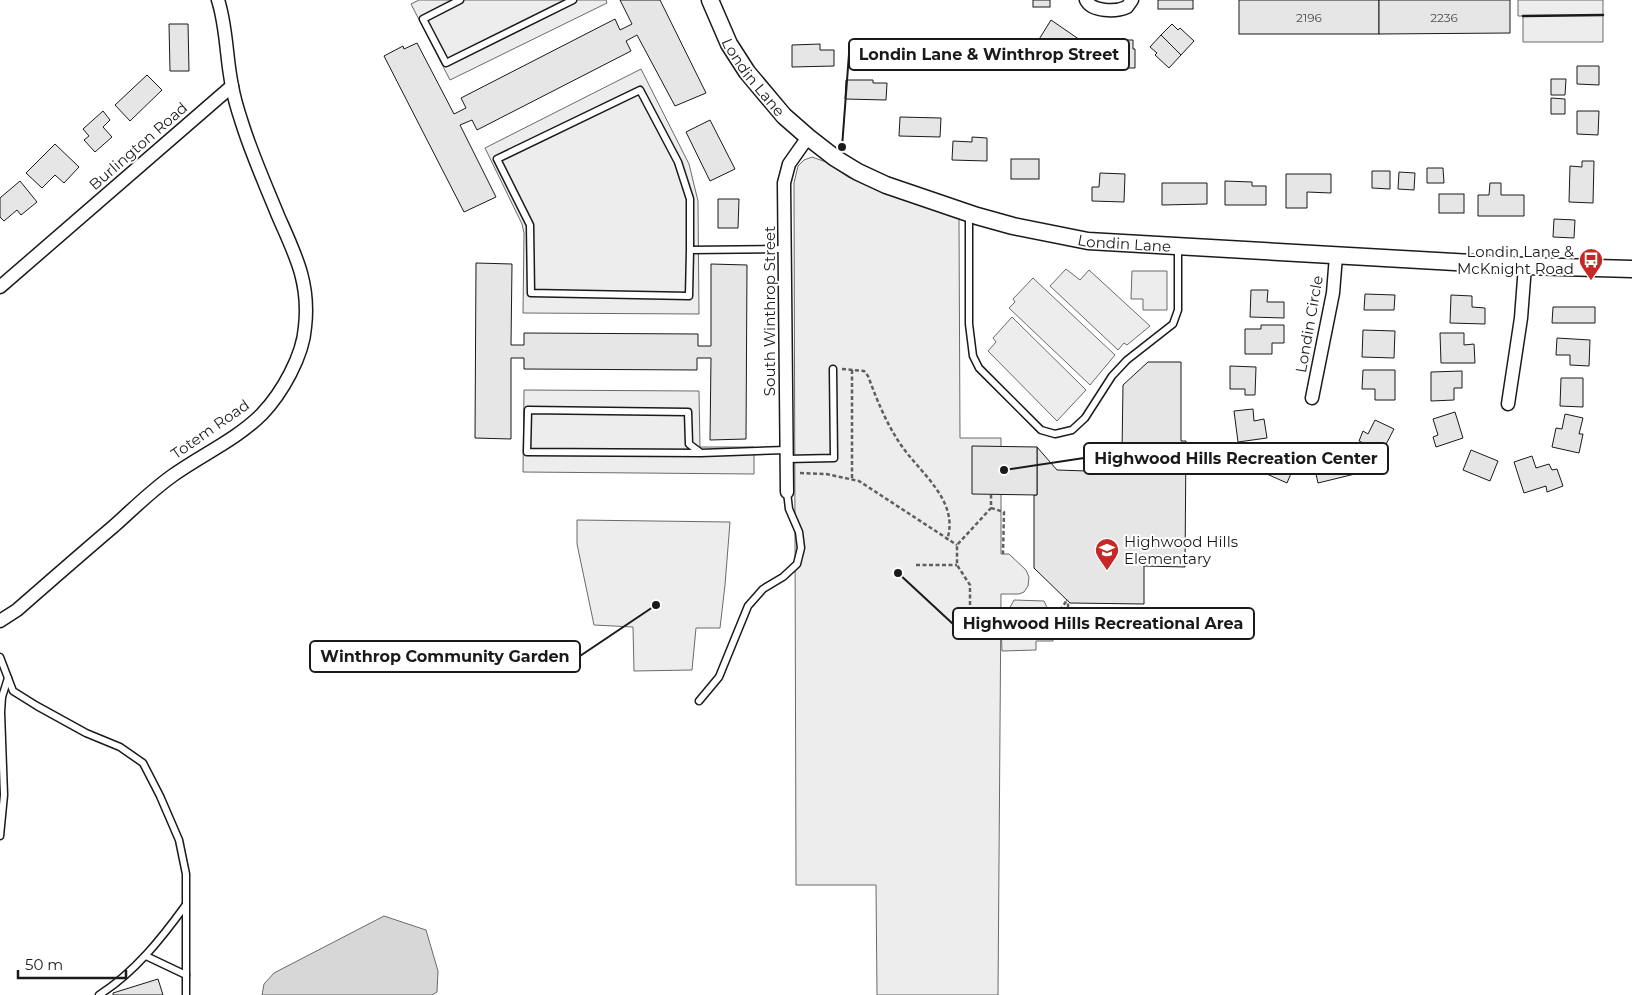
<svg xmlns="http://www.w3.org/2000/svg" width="1632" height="995" font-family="Montserrat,sans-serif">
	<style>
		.built { fill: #ededed; stroke: #6a6a6a }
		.water { fill: #d7d7d7; stroke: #6a6a6a }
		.building { fill: #e6e6e6; stroke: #1a1a1a }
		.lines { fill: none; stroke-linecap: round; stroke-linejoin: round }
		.service-casing { stroke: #1a1a1a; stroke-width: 9 }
		.minor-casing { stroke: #1a1a1a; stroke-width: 15 }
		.tertiary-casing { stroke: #1a1a1a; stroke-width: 19 }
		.path { stroke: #5f5f5f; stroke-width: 2.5; stroke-dasharray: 4 2.5; stroke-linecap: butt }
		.service { stroke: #fff; stroke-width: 6 }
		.minor { stroke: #fff; stroke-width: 12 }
		.tertiary { stroke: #fff; stroke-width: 16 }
		.wall { stroke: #1a1a1a; stroke-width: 2.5 }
		.labels { text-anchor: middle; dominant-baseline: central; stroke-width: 4; stroke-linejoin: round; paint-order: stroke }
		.number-label { font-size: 12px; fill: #4d4d4d }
		.street-label { font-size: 15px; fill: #1a1a1a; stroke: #fff }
		.poi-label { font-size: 15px; fill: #1a1a1a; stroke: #fff; text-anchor: end }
		.leader { fill: none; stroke: #1a1a1a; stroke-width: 2 }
		.callout-dot { fill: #1a1a1a; stroke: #fff; stroke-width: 2 }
		.callout { fill: #fff; stroke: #1a1a1a; stroke-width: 2 }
		.callout-label { font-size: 16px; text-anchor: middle; font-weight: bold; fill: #1a1a1a }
	</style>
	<rect width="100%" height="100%" fill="#fff"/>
	<g class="built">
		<polygon points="419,0 606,0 607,3 450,80 411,4"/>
		<polygon points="1518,0 1603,0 1603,42 1523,42 1523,16 1518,16"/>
		<polygon points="641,69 689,164 698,201 699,314 523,313 524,233 522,224 485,148"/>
		<polygon points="812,157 826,162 848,177 869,186 898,198 959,219 960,438 1001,438 1001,554 1009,554 1026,570 1029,577 1028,586 1024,592 1019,594 1001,594 998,995 877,995 876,885 796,885 794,183 798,166 804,160"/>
		<polygon points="1066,269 1080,280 1089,270 1150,326 1127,345 1124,343 1118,350 1050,286"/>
		<polygon points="1132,271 1167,271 1167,310 1143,310 1143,299 1131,299"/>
		<polygon points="1033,278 1115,355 1090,385 1009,308 1015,302 1013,299"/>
		<polygon points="1012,317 1086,390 1057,421 988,351 996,342 993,338"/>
		<polygon points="524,390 699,391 700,447 754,447 754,474 523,472"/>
		<polygon points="577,520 730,522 725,585 720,628 696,628 692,670 634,671 633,627 594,625 577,544"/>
		<polygon points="1014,600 1044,601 1052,618 1053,641 1036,641 1036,650 1002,651 1001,624"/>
	</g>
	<polygon class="water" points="384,916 426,930 438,971 437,992 432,995 262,995 264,984 274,973"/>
	<g class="building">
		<polygon points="620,0 660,0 706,93 675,106 637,35 626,41 631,51 477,130 472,120 460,125 496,197 464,212 384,56 403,46 404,49 417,43 454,114 466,108 461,98 615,19 620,30 632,24"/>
		<rect x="1033" y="0" width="17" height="7"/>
		<rect x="1158" y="0" width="35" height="9"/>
		<rect x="1239" y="0" width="140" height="34"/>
		<polygon points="1379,0 1510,0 1510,33 1379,34"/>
		<polygon points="1051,20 1083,42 1075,54 1064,47 1061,53 1049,46 1048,48 1038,41"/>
		<polygon points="169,24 188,24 189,71 170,71"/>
		<polygon points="1172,24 1178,30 1180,28 1194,41 1181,55 1161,35"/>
		<polygon points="1161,35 1181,55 1169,68 1155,55 1157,53 1150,47"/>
		<polygon points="1117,40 1133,40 1133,49 1135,49 1135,68 1117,68"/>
		<polygon points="820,44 820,50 834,50 834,66 792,67 792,45"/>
		<polygon points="1577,66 1599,66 1599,85 1577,84"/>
		<polygon points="147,75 162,90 130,121 115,105"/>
		<polygon points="1551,79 1566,79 1565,95 1551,95"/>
		<polygon points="846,80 873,80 873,83 887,83 886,100 845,99"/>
		<polygon points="1551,98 1565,99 1565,114 1551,114"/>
		<polygon points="103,111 110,120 103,127 112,137 95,152 84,140 89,136 83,129"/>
		<polygon points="1577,111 1599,111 1598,135 1577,134"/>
		<polygon points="900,117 941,118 940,137 899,136"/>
		<polygon points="710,120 735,169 710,181 686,132"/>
		<polygon points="972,137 987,138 987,161 952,160 953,141 972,142"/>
		<polygon points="55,144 79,167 64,183 55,175 42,188 26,173"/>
		<rect x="1011" y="159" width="28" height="20"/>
		<polygon points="1582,161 1594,161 1593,203 1569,202 1570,166 1582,167"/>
		<polygon points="1427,168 1443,168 1444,183 1427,183"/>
		<polygon points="1372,171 1390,171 1390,189 1372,188"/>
		<polygon points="1399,172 1415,173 1414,190 1398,189"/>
		<polygon points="1100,173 1125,174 1124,202 1092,201 1092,187 1099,187"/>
		<polygon points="1286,174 1331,174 1331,193 1307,192 1307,208 1286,208"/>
		<polygon points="20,181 37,202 21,215 17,210 4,221 0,217 0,198"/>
		<polygon points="1225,181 1252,182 1252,186 1266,186 1266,205 1225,205"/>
		<polygon points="1162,183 1207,183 1207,204 1162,205"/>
		<polygon points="1490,183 1501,183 1501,195 1524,195 1524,216 1478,216 1478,195 1489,195"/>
		<rect x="1439" y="194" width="25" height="19"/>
		<polygon points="718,199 739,199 738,228 718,228"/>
		<polygon points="1554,219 1575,220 1574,238 1553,237"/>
		<polygon points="476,263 512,264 511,345 524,345 524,333 698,334 698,346 711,346 711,264 747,265 746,439 710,440 711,358 697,358 697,370 524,369 524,358 511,358 511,439 475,438"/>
		<polygon points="1251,290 1268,290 1267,302 1284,302 1284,318 1250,317"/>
		<polygon points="1365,294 1395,295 1394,310 1364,310"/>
		<polygon points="1451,295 1472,296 1472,307 1485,308 1485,324 1450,323"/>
		<polygon points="1553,307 1595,307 1595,323 1552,323"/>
		<polygon points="1261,325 1284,325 1284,343 1272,343 1272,354 1245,354 1245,329 1261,329"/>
		<polygon points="1363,330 1395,331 1394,358 1362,357"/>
		<polygon points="1440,333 1464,333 1464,345 1474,344 1475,363 1441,363"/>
		<polygon points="1557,338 1590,340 1589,366 1570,365 1570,355 1556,355"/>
		<polygon points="1148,362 1181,362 1181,441 1186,441 1185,567 1144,566 1144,604 1070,603 1034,568 1034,495 1037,495 1037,447 1057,470 1087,471 1088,451 1122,451 1123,385"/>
		<polygon points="1230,366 1256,367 1255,395 1245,395 1245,389 1230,389"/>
		<polygon points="1363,370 1395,370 1395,400 1375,400 1375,389 1362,389"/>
		<polygon points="1462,371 1462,388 1454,388 1454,400 1431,401 1431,372"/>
		<polygon points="1561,378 1583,378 1583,407 1560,406"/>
		<polygon points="1253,409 1254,421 1264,419 1267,438 1238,442 1234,411"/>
		<polygon points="1455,412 1463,438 1436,447 1433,437 1438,435 1433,419"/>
		<polygon points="1565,414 1583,418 1579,434 1583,434 1579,453 1552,447 1556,428 1562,429"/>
		<polygon points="1375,420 1394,429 1382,452 1359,441 1363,431 1368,434"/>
		<polygon points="1283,445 1300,452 1287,483 1260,471 1268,452 1278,457"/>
		<polygon points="972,446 1037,447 1037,495 972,494"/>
		<polygon points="1471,450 1498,461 1490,481 1463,470"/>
		<polygon points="1355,455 1359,473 1318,483 1314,465"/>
		<polygon points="1532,456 1536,468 1549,464 1552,470 1557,469 1563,486 1547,492 1546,486 1524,493 1514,462"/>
		<polygon points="158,979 163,995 113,995 113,993"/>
	</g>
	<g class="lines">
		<g class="service-casing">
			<g id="service">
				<polyline points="460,0 423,19 446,63 573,0"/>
				<polyline points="969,214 969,324 973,356 979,368 1041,430 1055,434 1072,430 1085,418 1112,376 1127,360 1173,324 1178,310 1178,248"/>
				<polyline points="690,250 690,199 678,162 640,90 497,159 530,225 531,293 689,296 690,250 785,249"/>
				<polyline points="701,453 527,452 528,410 688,412 689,444 701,453 786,450"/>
				<polyline points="786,459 834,458 833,369"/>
				<polyline points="0,657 13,691 37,706 86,733 120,747 143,763 160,796 179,840 186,874 186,995"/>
				<polyline points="699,701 719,677 748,606 763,589 783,577 797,564 801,548 799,532 789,509 787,492"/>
				<polyline points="0,836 4,795 1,712 2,697 8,678"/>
				<polyline points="146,956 186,975"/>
				<path d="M99 995C134 973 161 939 185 906"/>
			</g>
		</g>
		<g class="minor-casing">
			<g id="minor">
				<path d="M1086 0C1092 12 1116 12 1127 7L1132 0"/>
				<polyline points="0,287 232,86"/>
				<polyline points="1312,398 1333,293 1336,256"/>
				<polyline points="1508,404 1521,318 1525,266"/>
				<polyline points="787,492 784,183 789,164 808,137"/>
				<path d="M0 621 17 610C49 582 81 554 114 526 133 509 151 491 172 476 201 455 236 440 262 414 282 393 303 356 305 327 310 284 296 256 279 218 266 186 252 155 242 123 238 111 234 98 232 86 226 58 227 28 218 0"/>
			</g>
		</g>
		<g class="tertiary-casing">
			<g id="tertiary">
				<path id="s1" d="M710 0 729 44 747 72 784 116 808 137 835 158 858 172 886 185 977 216 1013 226 1088 241 1525 266 1632 269"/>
			</g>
		</g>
		<g class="path">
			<path d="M842 369 864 371 868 376C877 400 886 423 901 445 920 473 960 501 947 540"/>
			<polyline points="852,370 852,480"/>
			<polyline points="800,473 826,474 859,481 957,545"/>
			<polyline points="991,508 1004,512 1003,554"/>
			<polyline points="916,565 957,565"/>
			<polyline points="970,605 970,585 957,565 957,545 991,508 991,495"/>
			<polyline points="1053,621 1067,600"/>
			<polyline points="1053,634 1083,634 1083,620 1068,620 1068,603 1067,600"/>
		</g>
		<use href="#service" class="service"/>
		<use href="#minor" class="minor"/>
		<use href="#tertiary" class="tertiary"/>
		<polyline class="wall" points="1523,16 1603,15"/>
	</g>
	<defs>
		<g id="bus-pin" transform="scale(1.25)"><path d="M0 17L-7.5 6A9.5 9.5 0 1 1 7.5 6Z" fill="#c62828" stroke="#fff"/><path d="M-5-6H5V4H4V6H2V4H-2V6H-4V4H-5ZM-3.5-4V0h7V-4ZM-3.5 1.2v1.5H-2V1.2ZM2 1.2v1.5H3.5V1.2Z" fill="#fff"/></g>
		<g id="school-pin" transform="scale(1.25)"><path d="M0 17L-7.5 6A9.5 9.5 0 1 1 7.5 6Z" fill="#c62828" stroke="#fff"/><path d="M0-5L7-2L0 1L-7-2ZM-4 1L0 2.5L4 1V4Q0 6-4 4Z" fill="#fff"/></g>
	</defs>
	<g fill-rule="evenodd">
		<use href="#bus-pin" x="1591" y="260"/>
		<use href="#school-pin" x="1107" y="550"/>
	</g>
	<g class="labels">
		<g class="number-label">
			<text x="1309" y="17">2196</text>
			<text x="1444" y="17">2236</text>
		</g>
		<g class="street-label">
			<text stroke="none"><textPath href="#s1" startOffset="89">Londin Lane</textPath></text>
			<text transform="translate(138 146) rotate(-41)">Burlington Road</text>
			<text stroke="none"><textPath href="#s1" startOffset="509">Londin Lane</textPath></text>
			<text transform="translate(769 311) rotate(-90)">South Winthrop Street</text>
			<text transform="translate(1309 324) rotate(-80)">Londin Circle</text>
			<text transform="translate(210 429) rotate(-35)">Totem Road</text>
		</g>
		<g class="poi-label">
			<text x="1574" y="251">Londin Lane &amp;<tspan x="1574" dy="17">McKnight Road</tspan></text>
			<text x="1124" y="541" text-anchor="start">Highwood Hills<tspan x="1124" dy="17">Elementary</tspan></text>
		</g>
	</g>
	<path class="leader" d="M842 147L849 54M1004 470L1084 458M898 573L953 624M656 605L580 656"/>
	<g class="callout-dot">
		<circle cx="842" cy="147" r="5"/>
		<circle cx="1004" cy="470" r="5"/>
		<circle cx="898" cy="573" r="5"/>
		<circle cx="656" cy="605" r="5"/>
	</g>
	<g class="callout">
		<rect x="849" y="39" width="280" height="31" rx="5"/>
		<rect x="1084" y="443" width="304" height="31" rx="5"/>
		<rect x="953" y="608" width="301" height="31" rx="5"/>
		<rect x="310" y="641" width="270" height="31" rx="5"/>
	</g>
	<g class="callout-label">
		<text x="989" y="60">Londin Lane &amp; Winthrop Street</text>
		<text x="1236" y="464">Highwood Hills Recreation Center</text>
		<text x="1103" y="629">Highwood Hills Recreational Area</text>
		<text x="445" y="662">Winthrop Community Garden</text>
	</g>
	<path d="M18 970v8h108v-8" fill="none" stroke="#1a1a1a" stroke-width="2.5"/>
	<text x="25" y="970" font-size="15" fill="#1a1a1a" stroke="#ffffff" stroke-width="4" paint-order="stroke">50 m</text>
</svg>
